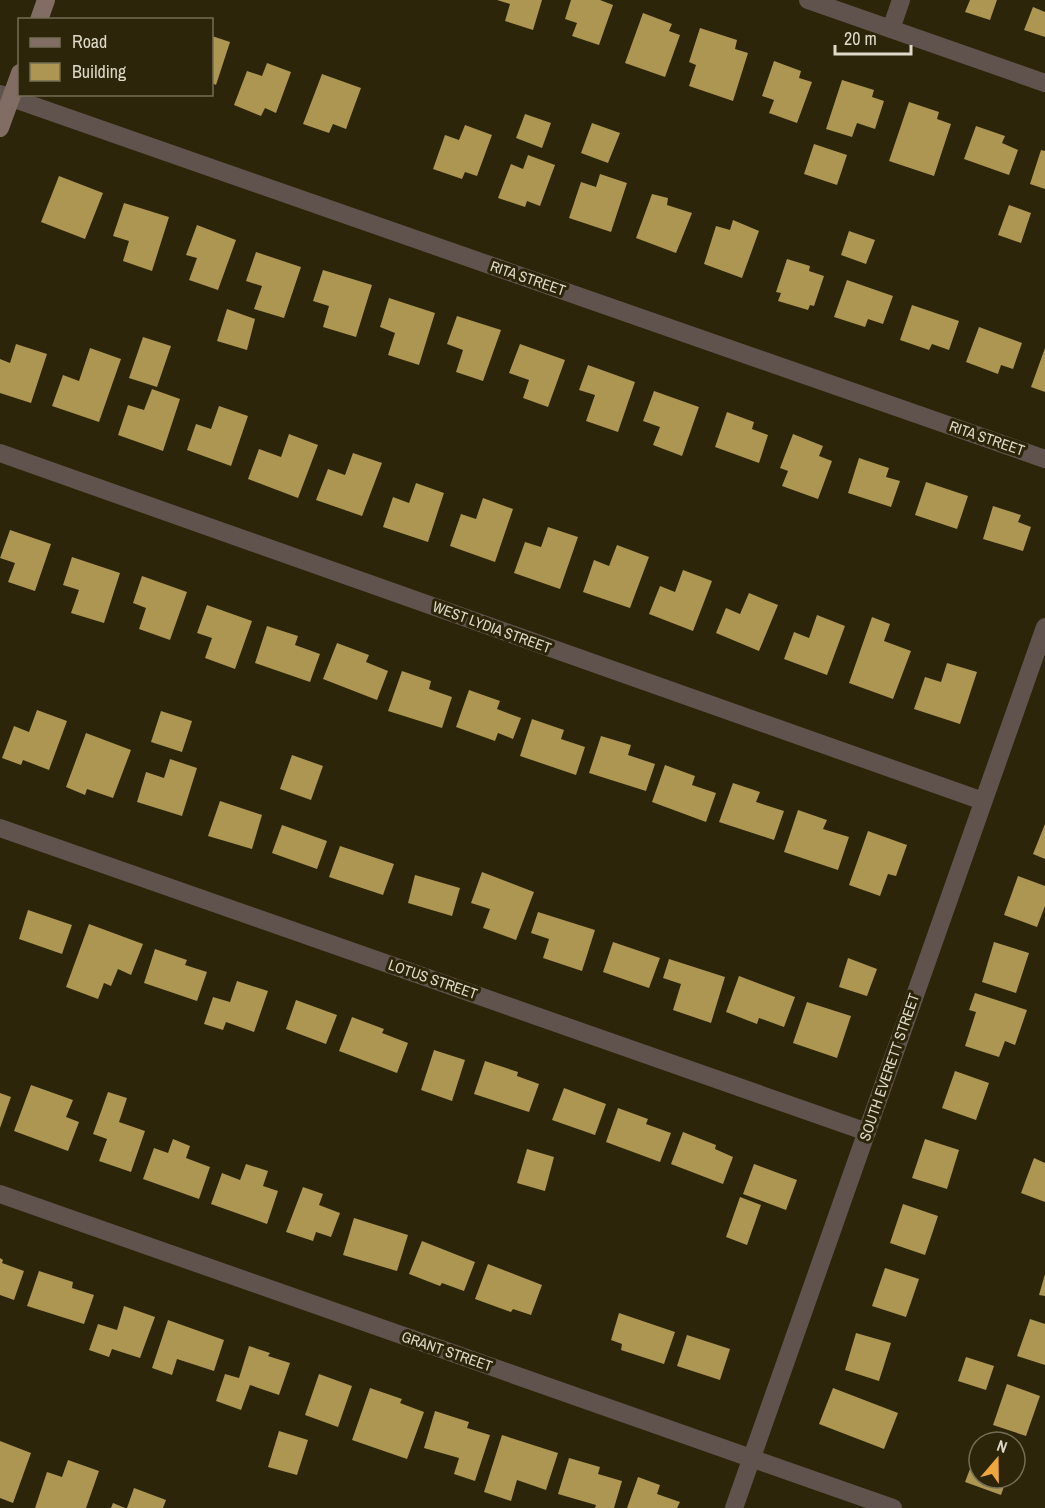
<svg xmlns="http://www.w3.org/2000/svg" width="1045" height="1508" font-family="'Archivo Narrow',sans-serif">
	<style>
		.building { fill: #ac9652 }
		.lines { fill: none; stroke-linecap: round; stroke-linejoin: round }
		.street { stroke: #60534d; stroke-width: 18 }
		.secondary { stroke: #816d63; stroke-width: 18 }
		.labels { text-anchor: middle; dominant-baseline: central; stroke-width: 6; stroke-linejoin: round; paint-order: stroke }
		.street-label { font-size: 15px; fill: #ded9c9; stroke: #2d250a }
	</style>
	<rect width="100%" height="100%" fill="#2d250a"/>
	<g class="building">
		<polygon points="497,0 542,0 533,30 505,21 510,4"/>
		<polygon points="571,0 600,0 613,5 599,45 572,36 577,23 565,19"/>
		<polygon points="970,0 997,0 990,20 965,12"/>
		<polygon points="1033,7 1045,12 1045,37 1024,30"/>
		<polygon points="643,13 672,24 669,31 680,35 665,77 625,63"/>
		<polygon points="700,28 737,40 735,49 748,53 733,101 689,86 696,65 689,62"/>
		<polygon points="212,36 230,42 216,85 212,83"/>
		<polygon points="774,61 801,71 799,78 812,82 797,123 769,113 774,100 762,96"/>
		<polygon points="267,63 291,72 276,113 265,108 261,116 234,105 247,71 262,76"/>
		<polygon points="322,74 361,88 346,129 333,124 329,133 303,124"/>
		<polygon points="842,80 874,90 872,97 884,101 875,129 857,123 852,137 826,129"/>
		<polygon points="909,102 939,112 937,119 951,124 934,176 889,161"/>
		<polygon points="525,114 551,123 542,148 516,138"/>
		<polygon points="592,123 620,133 608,163 581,153"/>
		<polygon points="465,125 492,135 477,176 465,172 462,179 433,169 445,135 459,140"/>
		<polygon points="976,126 1005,136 1002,143 1018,150 1009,175 964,159"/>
		<polygon points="814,144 847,155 837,185 804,174"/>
		<polygon points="1041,150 1045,151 1045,189 1030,184"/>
		<polygon points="528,155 555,165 540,206 527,201 525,207 498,198 511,164 523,169"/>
		<polygon points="600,174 627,183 611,232 569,218 581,182 596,187"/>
		<polygon points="59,176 103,193 85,239 41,222"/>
		<polygon points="652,194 668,198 667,205 692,213 676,253 636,238"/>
		<polygon points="124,203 169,217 152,271 123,261 129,241 113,236"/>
		<polygon points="1009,205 1031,213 1021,243 998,235"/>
		<polygon points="733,220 759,231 742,278 704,264 716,226 730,230"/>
		<polygon points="197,225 236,240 218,290 189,280 197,258 186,255"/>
		<polygon points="849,231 875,240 866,264 841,255"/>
		<polygon points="256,252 301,267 284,318 254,309 262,286 246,281"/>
		<polygon points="787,259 810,266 809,271 824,276 814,306 810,305 808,310 778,301 781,293 776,292"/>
		<polygon points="323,270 372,285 356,337 323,327 329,306 313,301"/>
		<polygon points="847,280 893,296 883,324 868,319 865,327 834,317"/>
		<polygon points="389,298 435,313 419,365 388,355 395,333 380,327"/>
		<polygon points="912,305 959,321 949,350 932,344 929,350 900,340"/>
		<polygon points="227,309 255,319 247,350 217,341"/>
		<polygon points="457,316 501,330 483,381 456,372 463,350 447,344"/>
		<polygon points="979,327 1022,343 1013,369 1001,365 998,374 966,362"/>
		<polygon points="143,337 171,346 157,387 129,378"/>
		<polygon points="16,344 47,354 31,403 0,393 0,359 10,363"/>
		<polygon points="520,344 565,360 548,407 523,398 529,380 509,373"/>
		<polygon points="90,348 121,359 99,422 52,406 63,375 79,381"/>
		<polygon points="1045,348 1045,392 1031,387"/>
		<polygon points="588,365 635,382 618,432 586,421 595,395 579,390"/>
		<polygon points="152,389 180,399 163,451 118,435 128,405 144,410"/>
		<polygon points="654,391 699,407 682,456 653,445 660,427 643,421"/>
		<polygon points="219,406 248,416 231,466 187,450 196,424 211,429"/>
		<polygon points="727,412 754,422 752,429 768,435 759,463 715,447"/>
		<polygon points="289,434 318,445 298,498 248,479 259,449 281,457"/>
		<polygon points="793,434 823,446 819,456 832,461 818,499 782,486 788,471 780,468"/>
		<polygon points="353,453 382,463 362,516 316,500 328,469 345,475"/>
		<polygon points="859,458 889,468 886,477 900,481 891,507 848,493"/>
		<polygon points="926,482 968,496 957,529 915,515"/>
		<polygon points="416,483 444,493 428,542 383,527 393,497 409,503"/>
		<polygon points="483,498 513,509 495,562 450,546 461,514 476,519"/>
		<polygon points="993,506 1021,515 1018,522 1031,527 1023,551 983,539"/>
		<polygon points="548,527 578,537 560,589 514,573 525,542 541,547"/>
		<polygon points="10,530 51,544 35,591 8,582 15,563 0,558"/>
		<polygon points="617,545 649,557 630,608 583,592 594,560 609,566"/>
		<polygon points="72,557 120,573 104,623 71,613 79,590 63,585"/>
		<polygon points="683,570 712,581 693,631 649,614 660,586 675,592"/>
		<polygon points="142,576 187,592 170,640 139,629 146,608 133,603"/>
		<polygon points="749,593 778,605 759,651 716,633 726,608 740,614"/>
		<polygon points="207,605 252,621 235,669 205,658 212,638 197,633"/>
		<polygon points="817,615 845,626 827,675 784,659 794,632 809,638"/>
		<polygon points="872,617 890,624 884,641 911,651 893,699 849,683"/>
		<polygon points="267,626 298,636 295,645 320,654 310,682 255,663"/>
		<polygon points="337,643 369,655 366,662 388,671 377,700 323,679"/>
		<polygon points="947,663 977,672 960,724 914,709 925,677 941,682"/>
		<polygon points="402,671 431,681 429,689 452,697 442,728 388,711"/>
		<polygon points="469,690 500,701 497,709 521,718 513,739 498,733 495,741 456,727"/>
		<polygon points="37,710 67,721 49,770 23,760 21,765 2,758 14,726 29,732"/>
		<polygon points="161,711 192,721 182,752 151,742"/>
		<polygon points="532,719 564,730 561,739 585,747 576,775 520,756"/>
		<polygon points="86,733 131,750 113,798 87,789 85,795 66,787"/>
		<polygon points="601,736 631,745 628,755 655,764 646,791 589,773"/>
		<polygon points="292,755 323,766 311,800 280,789"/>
		<polygon points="170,759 197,768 182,816 137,802 146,772 164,778"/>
		<polygon points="665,765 695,776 692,785 716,793 706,822 652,802"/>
		<polygon points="733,783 760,792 756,802 784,811 774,840 719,822"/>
		<polygon points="220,801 262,815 252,849 208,836"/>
		<polygon points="798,810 827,820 823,829 849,837 838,870 784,852"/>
		<polygon points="1045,824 1045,859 1033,854"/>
		<polygon points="282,825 327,841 317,869 272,853"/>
		<polygon points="868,831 907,845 896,876 888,874 880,896 849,885"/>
		<polygon points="340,846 394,864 383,895 329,877"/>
		<polygon points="482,872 534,892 516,940 483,928 490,909 471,903"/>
		<polygon points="415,875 460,888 452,916 408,903"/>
		<polygon points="1018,876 1045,886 1045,906 1037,927 1004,915"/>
		<polygon points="28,910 72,925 62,954 19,939"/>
		<polygon points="538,912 595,930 582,971 543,958 549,939 531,933"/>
		<polygon points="89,924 143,944 131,975 118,969 111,986 104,983 98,999 66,987"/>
		<polygon points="613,942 660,958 649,988 603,972"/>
		<polygon points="994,942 1029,953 1016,993 982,982"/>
		<polygon points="155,949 187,960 185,965 207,972 197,1001 144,983"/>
		<polygon points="848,958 877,969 867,996 839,987"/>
		<polygon points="669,959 725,977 711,1023 673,1010 681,984 663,978"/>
		<polygon points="739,976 795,997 784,1027 759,1018 757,1024 726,1012"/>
		<polygon points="237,981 268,991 254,1032 226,1022 223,1030 204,1024 213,997 230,1002"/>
		<polygon points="975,993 1027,1010 1015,1045 1005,1041 999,1057 965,1046 976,1012 969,1010"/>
		<polygon points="296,1000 337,1015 326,1044 286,1029"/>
		<polygon points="807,1002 851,1016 837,1058 793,1043"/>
		<polygon points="352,1017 384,1029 382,1033 408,1043 397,1073 339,1051"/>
		<polygon points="434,1050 465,1060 452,1101 421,1090"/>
		<polygon points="485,1061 518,1072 517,1076 539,1084 529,1112 474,1094"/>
		<polygon points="955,1071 989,1083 976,1120 942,1108"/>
		<polygon points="31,1085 73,1100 66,1117 79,1122 68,1151 14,1131"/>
		<polygon points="564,1088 606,1104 595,1135 552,1120"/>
		<polygon points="108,1092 127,1098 119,1122 145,1131 131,1172 99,1161 107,1139 93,1134"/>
		<polygon points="0,1093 11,1097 0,1128"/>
		<polygon points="618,1108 648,1119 646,1124 671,1133 660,1162 606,1142"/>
		<polygon points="683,1132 716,1145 715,1149 733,1157 723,1184 671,1164"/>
		<polygon points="173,1139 190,1146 186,1158 210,1167 199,1199 143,1179 154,1148 168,1153"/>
		<polygon points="925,1139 959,1150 947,1189 912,1178"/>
		<polygon points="527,1149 554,1157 545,1191 517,1183"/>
		<polygon points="1034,1158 1045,1163 1045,1202 1021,1193"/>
		<polygon points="246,1164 268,1171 263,1186 278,1191 267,1224 211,1204 222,1173 240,1180"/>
		<polygon points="754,1164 797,1180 786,1210 743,1194"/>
		<polygon points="303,1187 323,1194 319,1205 340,1213 331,1237 316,1232 313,1241 286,1232"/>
		<polygon points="740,1197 761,1205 747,1245 726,1237"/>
		<polygon points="903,1204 938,1216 925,1255 890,1243"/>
		<polygon points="354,1218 408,1235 397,1271 343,1255"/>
		<polygon points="422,1241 475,1262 464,1291 442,1283 440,1286 409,1274"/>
		<polygon points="0,1258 3,1260 2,1263 24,1271 14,1300 0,1295"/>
		<polygon points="488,1264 542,1285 531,1315 513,1309 511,1312 475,1299"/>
		<polygon points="885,1268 919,1279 906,1317 872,1306"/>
		<polygon points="39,1271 73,1282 72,1288 94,1295 84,1324 27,1306"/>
		<polygon points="1045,1274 1045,1296 1039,1295"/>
		<polygon points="124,1306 155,1317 140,1358 112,1349 109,1357 89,1350 98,1324 117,1330"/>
		<polygon points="619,1313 675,1332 664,1364 621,1350 622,1344 611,1340"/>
		<polygon points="1030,1319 1045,1324 1045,1365 1017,1356"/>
		<polygon points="168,1320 224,1340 214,1371 177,1359 172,1375 152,1368"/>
		<polygon points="856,1333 891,1343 879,1381 845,1370"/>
		<polygon points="687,1335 730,1349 720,1380 677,1366"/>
		<polygon points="249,1346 270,1353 268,1356 290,1363 279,1395 250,1385 241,1410 216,1401 225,1374 239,1378"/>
		<polygon points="966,1357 994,1366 986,1390 958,1381"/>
		<polygon points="319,1374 352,1386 338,1427 305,1415"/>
		<polygon points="1007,1384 1040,1396 1026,1436 993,1425"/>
		<polygon points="370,1388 402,1399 400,1403 424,1412 407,1459 352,1440"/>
		<polygon points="833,1388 898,1413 884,1449 819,1424"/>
		<polygon points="435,1411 469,1422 467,1428 490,1435 475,1481 454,1474 459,1458 424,1448"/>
		<polygon points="279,1431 308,1440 297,1475 268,1467"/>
		<polygon points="502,1435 558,1453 546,1490 517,1480 511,1501 484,1492"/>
		<polygon points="0,1441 31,1453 13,1503 0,1498"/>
		<polygon points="979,1445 979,1478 1007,1478 1001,1495 965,1482"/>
		<polygon points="569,1458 600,1467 598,1474 622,1481 614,1508 595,1508 596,1505 558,1494"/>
		<polygon points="68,1460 99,1471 86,1508 35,1508 47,1472 62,1477"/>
		<polygon points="638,1477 660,1485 657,1494 680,1502 677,1508 627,1508"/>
		<polygon points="134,1488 166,1500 163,1508 127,1508"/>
		<polygon points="113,1503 125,1508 111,1508"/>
	</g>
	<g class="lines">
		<g class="street">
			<polyline points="808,0 1045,83"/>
			<polyline points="891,29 901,0"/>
			<polyline points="0,94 1045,459"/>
			<polyline points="0,453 983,801"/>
			<polyline points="0,828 867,1132"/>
			<polyline points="0,1194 893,1508"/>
			<polyline points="734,1508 1045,627"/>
		</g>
		<g class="secondary">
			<polyline points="39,20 46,0"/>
			<polyline points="0,128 20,73"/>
		</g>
	</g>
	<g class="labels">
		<g class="street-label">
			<text transform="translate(528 278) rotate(19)">RITA STREET</text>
			<text transform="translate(987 438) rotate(19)">RITA STREET</text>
			<text transform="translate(492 627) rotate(20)">WEST LYDIA STREET</text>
			<text transform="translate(433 979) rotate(19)">LOTUS STREET</text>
			<text transform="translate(889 1067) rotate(-71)">SOUTH EVERETT STREET</text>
			<text transform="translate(447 1351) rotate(19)">GRANT STREET</text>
		</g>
	</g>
	<rect x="18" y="18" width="195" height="78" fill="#2d250a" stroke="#746d56" stroke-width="1.5"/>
	<rect x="30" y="38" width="30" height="9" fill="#816d63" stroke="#746d56" stroke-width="1.5"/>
	<text x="72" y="48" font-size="18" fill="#ded9c9">Road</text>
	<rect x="30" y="63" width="30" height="18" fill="#ac9652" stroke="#746d56" stroke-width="1.5"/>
	<text x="72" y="78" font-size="18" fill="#ded9c9">Building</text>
	<g transform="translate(997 1460) rotate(20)"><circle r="28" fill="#2d250a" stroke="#746d56" stroke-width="1.5"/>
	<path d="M0-4.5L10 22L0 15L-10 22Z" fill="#f0a63f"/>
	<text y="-9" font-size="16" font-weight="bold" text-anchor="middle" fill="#ded9c9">N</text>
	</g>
	<path d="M835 45v9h76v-9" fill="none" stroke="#ded9c9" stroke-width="3"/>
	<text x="844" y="45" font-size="18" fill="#ded9c9" stroke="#2d250a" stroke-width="4.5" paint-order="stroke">20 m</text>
</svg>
